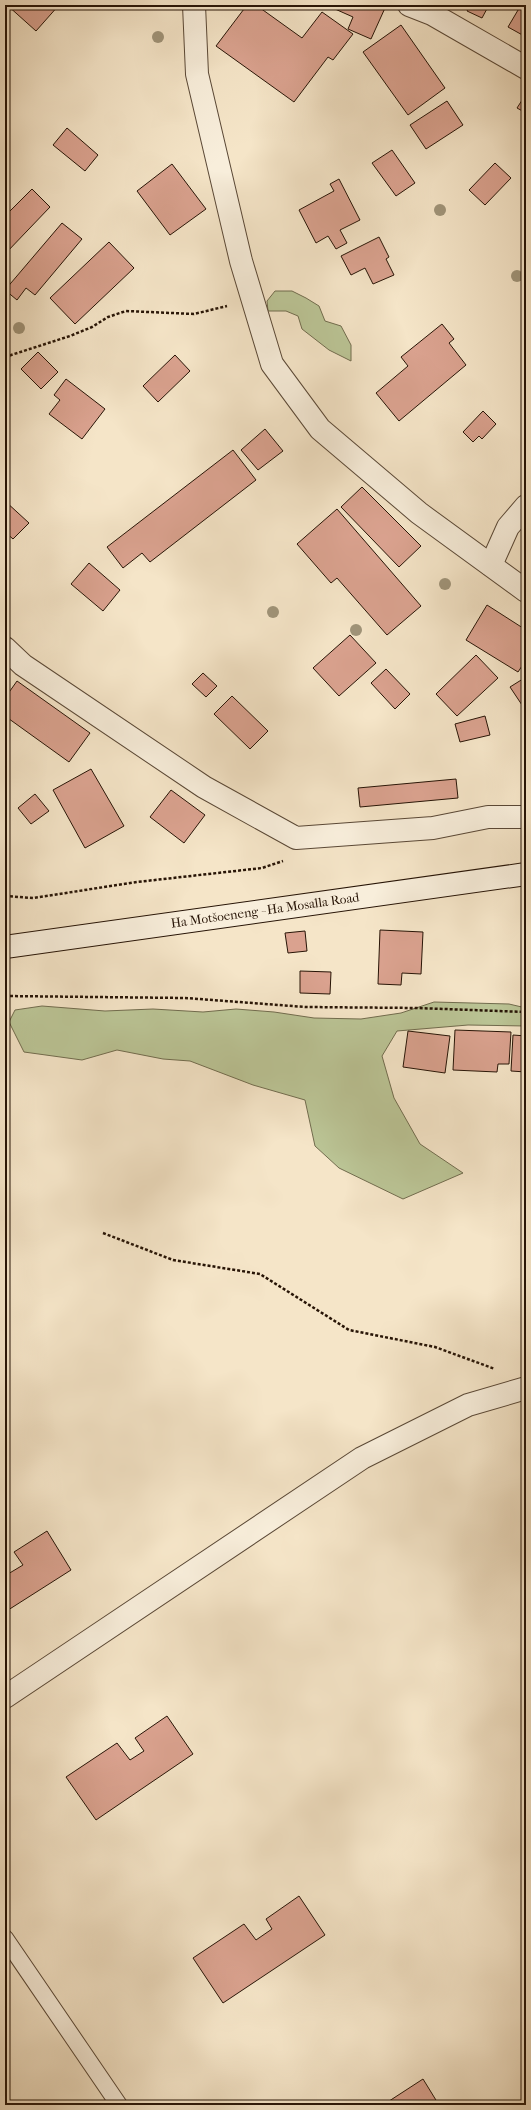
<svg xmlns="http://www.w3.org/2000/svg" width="531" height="2110" font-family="'IM FELL French Canon',serif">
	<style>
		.green { fill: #bbc596; stroke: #716c4e }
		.building { fill: #daa28f; stroke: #271406 }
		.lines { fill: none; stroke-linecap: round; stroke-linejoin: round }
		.service-casing { stroke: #5a4836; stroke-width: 18 }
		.minor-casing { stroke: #5a4836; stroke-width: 24 }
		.secondary-casing { stroke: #271406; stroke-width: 24 }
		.path { stroke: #271406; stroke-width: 2.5; stroke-dasharray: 3 2; stroke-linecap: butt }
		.service { stroke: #f8eedb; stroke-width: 16 }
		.minor { stroke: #f8eedb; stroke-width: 22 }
		.secondary { stroke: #f8eedb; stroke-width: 22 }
		.tree { fill: #a09479 }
		.labels { text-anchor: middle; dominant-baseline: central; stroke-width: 3.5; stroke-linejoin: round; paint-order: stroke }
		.street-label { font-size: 13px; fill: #271406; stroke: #f8eedb }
	</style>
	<rect width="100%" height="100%" fill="#f5e5c8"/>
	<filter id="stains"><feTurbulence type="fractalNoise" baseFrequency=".005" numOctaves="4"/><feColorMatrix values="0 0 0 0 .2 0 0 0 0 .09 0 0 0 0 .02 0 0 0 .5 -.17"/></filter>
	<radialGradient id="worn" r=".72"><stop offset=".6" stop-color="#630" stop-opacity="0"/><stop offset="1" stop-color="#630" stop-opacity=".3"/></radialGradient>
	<g class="green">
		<polygon points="275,291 292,291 306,298 319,306 325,321 341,326 351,345 351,361 329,350 302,329 298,316 286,311 268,311 267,301"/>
		<polygon points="434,1002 509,1004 526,1008 526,1026 468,1025 397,1031 382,1056 394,1098 420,1144 463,1173 403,1199 339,1168 315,1146 305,1100 253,1085 190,1061 163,1059 117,1050 82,1060 24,1052 9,1022 15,1010 42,1006 105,1011 153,1009 203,1012 236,1009 274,1012 314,1018 361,1019 401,1013"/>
	</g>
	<g class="building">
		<polygon points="7,5 59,5 36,31"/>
		<polygon points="247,5 256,5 302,38 322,12 353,34 333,60 328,57 294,102 216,46"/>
		<polygon points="326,5 377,5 385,8 371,39 348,29 353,17"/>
		<polygon points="470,5 489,5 482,18 467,11"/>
		<polygon points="521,5 526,5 526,37 508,27"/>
		<polygon points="401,25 445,88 408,115 363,52"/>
		<polygon points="526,94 526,113 517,108"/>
		<polygon points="447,101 463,125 426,149 410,125"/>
		<polygon points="67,128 98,155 85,171 53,145"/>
		<polygon points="392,150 415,183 396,196 372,163"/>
		<polygon points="495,163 511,178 485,205 469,190"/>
		<polygon points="172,164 206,209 170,235 137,191"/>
		<polygon points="339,179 360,220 340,230 347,243 336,249 328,236 316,243 299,210 334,191 330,184"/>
		<polygon points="32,189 50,207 5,254 5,216"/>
		<polygon points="62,223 82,239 35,295 26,288 17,300 5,290"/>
		<polygon points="379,237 389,257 386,259 394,275 373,284 365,268 351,275 341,256"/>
		<polygon points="109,242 134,268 75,324 50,298"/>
		<polygon points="442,324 454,339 449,343 466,365 399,421 376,393 408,366 401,357"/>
		<polygon points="38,352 58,372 41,389 21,369"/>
		<polygon points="175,355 190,371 158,402 143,386"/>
		<polygon points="66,379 105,409 82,439 49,414 60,400 54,395"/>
		<polygon points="483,411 496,424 482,439 479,436 473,442 463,432"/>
		<polygon points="265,429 283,451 258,470 241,450"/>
		<polygon points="233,450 256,480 150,562 142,553 123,568 107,547"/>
		<polygon points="362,487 421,546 399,567 341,507"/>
		<polygon points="5,501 29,523 13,539 5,532"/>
		<polygon points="337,509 421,606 387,635 337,578 331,583 297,544"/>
		<polygon points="89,563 120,590 103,611 71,584"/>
		<polygon points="487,605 526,630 526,660 518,672 466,640"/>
		<polygon points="350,635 376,663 339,696 313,668"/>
		<polygon points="476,655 498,678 457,716 436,694"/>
		<polygon points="386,669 410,694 395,709 371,683"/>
		<polygon points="203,673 217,686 206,697 192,684"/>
		<polygon points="526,677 526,702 522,705 510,687"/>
		<polygon points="17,681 90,733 69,762 5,716 5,698"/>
		<polygon points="232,696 268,731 250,749 214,714"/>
		<polygon points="485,716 490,735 460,742 455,724"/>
		<polygon points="91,769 124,826 85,848 53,790"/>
		<polygon points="456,779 458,798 360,807 358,788"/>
		<polygon points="171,790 205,815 184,843 150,817"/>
		<polygon points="35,794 49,811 31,824 18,808"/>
		<polygon points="380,930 423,932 421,974 402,973 401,985 378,984"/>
		<polygon points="305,931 307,951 288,953 285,933"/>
		<polygon points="300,971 331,972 330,994 300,993"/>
		<polygon points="455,1030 511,1032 509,1064 498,1064 497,1072 453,1070"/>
		<polygon points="408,1031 450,1036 445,1073 403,1067"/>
		<polygon points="513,1035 526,1036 526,1072 511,1071"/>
		<polygon points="47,1531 71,1570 5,1612 5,1570 8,1574 23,1565 14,1552"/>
		<polygon points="167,1716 193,1754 96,1820 66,1777 117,1743 130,1760 144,1751 135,1738"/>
		<polygon points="299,1896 325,1935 223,2003 193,1958 244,1924 256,1940 272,1929 266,1919"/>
		<polygon points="423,2079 439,2105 383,2105"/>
	</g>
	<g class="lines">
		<g class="service-casing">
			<polyline id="service" points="5,1938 119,2105"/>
		</g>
		<g class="minor-casing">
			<g id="minor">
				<polyline points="194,5 197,74 241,261 272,364 320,429 419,513 526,591"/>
				<polyline points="409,5 432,14 526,68"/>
				<polyline points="491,565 508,527 526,506"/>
				<polyline points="5,648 23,665 204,787 296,838 433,828 488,817 526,817"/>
				<polyline points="5,1697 362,1458 468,1405 526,1388"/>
			</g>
		</g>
		<g class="secondary-casing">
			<polyline id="secondary" points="5,947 526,874"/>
		</g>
		<g class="path">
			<polyline points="5,357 70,336 92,327 108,317 126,311 194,314 227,306"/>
			<polyline points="5,896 33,898 137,882 262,868 283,861"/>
			<polyline points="5,996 185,998 306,1007 417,1008 526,1012"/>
			<polyline points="103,1233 173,1260 260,1274 349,1330 435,1347 495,1369"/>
		</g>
		<use href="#service" class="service"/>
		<use href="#minor" class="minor"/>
		<use href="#secondary" class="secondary"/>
	</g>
	<g class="tree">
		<circle cx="158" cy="37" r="6"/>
		<circle cx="440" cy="210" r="6"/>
		<circle cx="517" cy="276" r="6"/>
		<circle cx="19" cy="328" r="6"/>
		<circle cx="445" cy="584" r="6"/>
		<circle cx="273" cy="612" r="6"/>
		<circle cx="356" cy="630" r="6"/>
	</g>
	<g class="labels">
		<g class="street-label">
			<text transform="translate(265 910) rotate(-8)">Ha Motšoeneng - Ha Mosalla Road</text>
		</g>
	</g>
	<rect width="531" height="2110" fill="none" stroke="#f5e5c8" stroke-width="20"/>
	<rect x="6" y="6" width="519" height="2098" fill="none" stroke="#271406" stroke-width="2"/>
	<rect x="10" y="10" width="511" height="2090" fill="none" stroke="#271406"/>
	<rect width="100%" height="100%" filter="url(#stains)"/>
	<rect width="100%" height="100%" fill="url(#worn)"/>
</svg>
